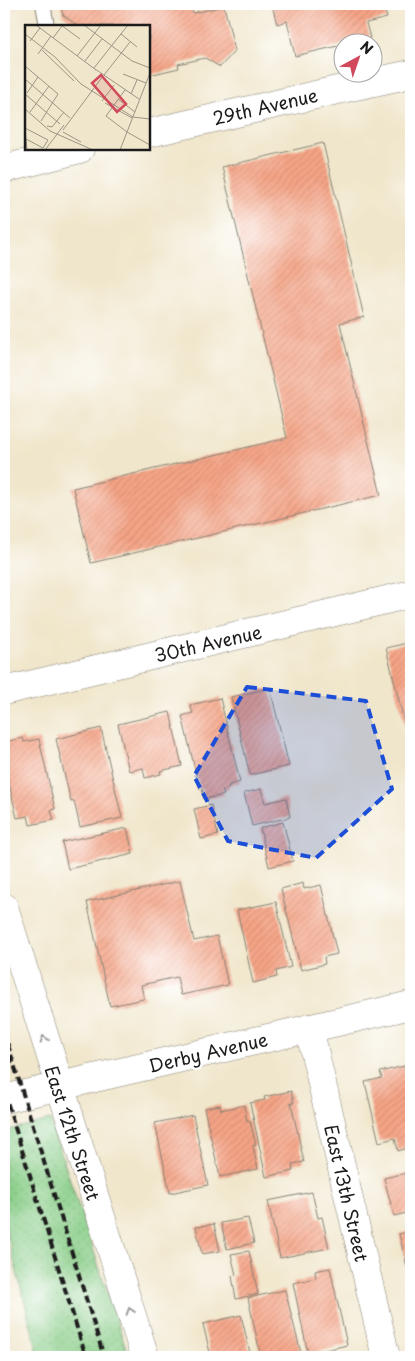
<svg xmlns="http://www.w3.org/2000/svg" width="415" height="1361" font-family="'Playpen Sans',sans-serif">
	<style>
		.grass { fill: url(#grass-dots); stroke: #527552 }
		.building { fill: url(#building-hatch) }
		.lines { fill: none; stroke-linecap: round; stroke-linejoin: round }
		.lane-casing { stroke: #868174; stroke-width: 16 }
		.street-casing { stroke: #868174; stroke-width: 29 }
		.secondary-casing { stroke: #868174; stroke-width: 29 }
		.lane { stroke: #fff; stroke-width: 14 }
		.street { stroke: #fff; stroke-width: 28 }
		.secondary { stroke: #fff; stroke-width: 28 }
		.rail { stroke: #1c1c1c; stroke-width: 4; stroke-dasharray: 8 4; stroke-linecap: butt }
		.oneway { stroke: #999 }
		.marked { fill: #1d4ed8; fill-opacity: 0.2; stroke: #1d4ed8; stroke-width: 4; stroke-dasharray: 10 6; stroke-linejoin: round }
		.labels { text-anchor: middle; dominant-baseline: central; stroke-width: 5; stroke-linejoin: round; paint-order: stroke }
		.street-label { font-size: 18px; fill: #1c1c1c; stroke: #fff }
		.inset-road { fill: none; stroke: #9b9585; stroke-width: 1 }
		.view { fill: #d1495b; fill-opacity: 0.15; stroke: #d1495b; stroke-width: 2.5 }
		.inset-edge { fill: none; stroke: #1c1c1c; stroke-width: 2.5 }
	</style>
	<defs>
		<pattern id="grass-dots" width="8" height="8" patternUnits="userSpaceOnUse" patternTransform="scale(1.25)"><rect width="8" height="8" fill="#89ce88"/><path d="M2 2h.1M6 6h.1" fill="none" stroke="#76b075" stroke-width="1.8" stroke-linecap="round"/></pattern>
		<pattern id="building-hatch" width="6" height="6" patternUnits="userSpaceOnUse" patternTransform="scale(1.25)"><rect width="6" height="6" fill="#f6a486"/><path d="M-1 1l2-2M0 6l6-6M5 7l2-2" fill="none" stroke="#d28d73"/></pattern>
	</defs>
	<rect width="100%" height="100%" fill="#fff"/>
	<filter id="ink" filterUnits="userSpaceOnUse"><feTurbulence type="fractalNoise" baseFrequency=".02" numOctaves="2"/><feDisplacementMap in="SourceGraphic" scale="10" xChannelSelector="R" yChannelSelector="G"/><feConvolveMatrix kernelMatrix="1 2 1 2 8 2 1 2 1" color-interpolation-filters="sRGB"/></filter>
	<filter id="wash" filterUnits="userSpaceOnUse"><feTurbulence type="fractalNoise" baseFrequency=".0096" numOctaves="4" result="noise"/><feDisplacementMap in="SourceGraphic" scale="20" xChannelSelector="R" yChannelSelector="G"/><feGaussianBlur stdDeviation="1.12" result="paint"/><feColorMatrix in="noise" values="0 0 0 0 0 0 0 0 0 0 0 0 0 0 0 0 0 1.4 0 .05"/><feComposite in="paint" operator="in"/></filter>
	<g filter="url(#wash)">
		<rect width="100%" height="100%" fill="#f0e6cb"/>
		<polygon class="grass" points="50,1120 129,1357 39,1357 4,1223 4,1131"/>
		<g id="blocks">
			<g class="building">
				<polygon points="60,4 191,4 193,13 224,6 235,51 220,67 205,58 178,64 179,68 149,75 149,26 78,26 63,15"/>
				<polygon points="261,4 383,4 387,18 366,23 370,38 351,42 342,42 342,45 295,56 287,21 277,24 272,5 261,7"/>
				<polygon points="323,143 364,317 340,323 381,495 91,563 73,488 287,438 222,167"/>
				<polygon points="411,642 411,723 405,725 386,648"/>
				<polygon points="270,688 289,766 250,775 231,697"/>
				<polygon points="220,698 240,782 229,785 229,788 222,790 224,795 204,799 202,789 200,790 182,716 193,713 190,705"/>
				<polygon points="170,712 182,766 160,771 161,774 145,778 143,768 129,771 118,724"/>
				<polygon points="101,728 122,818 80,827 74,801 71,802 56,739"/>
				<polygon points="23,738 24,742 39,739 55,809 51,810 54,820 30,825 28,816 17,818 4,762 4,742"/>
				<polygon points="261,789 265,803 286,798 290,817 252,826 244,793"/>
				<polygon points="211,805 218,835 201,839 194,809"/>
				<polygon points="283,822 293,861 269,867 260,828"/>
				<polygon points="127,828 133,854 68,869 62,842"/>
				<polygon points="180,881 194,941 217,936 228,985 181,995 177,977 141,985 144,999 110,1006 87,902"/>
				<polygon points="303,883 304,889 321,885 337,954 324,957 325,964 301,970 281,889"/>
				<polygon points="276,902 291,967 276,971 277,977 253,983 237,910"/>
				<polygon points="404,1066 411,1096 411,1147 398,1151 395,1138 379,1142 365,1082 382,1078 380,1072"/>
				<polygon points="291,1091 294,1103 291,1103 304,1162 292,1164 293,1171 266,1177 250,1103 265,1100 264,1097"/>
				<polygon points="220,1105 221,1110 244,1105 247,1121 250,1121 256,1145 253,1146 258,1169 220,1177 204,1108"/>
				<polygon points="193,1115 208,1185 170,1193 155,1123"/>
				<polygon points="411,1172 411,1212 394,1216 384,1178"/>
				<polygon points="312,1192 318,1218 322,1217 329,1248 280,1258 268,1201"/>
				<polygon points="248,1218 254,1243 227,1249 221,1223"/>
				<polygon points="214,1224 220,1251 202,1254 196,1227"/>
				<polygon points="411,1231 411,1283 399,1234"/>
				<polygon points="249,1251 258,1294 236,1299 232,1276 236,1275 231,1254"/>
				<polygon points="330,1268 347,1345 308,1354 293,1283 316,1278 315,1271"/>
				<polygon points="285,1290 302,1357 261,1357 248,1298"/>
				<polygon points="241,1315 251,1357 211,1357 203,1324"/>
			</g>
		</g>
	</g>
	<g filter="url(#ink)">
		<use href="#blocks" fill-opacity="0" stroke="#868174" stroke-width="1"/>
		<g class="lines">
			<g class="lane-casing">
				<polyline id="lane" points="43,4 47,26"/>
			</g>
			<g class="street-casing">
				<g id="street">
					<polyline points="4,691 411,594"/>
					<polyline points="309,1028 386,1357"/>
					<polyline points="4,1099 411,1005"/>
				</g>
			</g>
			<g class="secondary-casing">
				<g id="secondary">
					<polyline points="149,133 346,88 411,74"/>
					<polyline points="4,169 80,149"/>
					<polyline points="4,907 145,1357"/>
				</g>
			</g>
			<use href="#lane" class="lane"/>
			<use href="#street" class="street"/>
			<use href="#secondary" class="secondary"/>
			<g class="rail">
				<polyline points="4,1032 104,1357"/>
				<polyline points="4,1092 86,1357"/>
			</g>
		</g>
		<defs><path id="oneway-chevron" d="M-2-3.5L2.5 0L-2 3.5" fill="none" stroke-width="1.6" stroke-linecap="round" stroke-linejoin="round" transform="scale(1.25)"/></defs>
		<g class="oneway">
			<use href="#oneway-chevron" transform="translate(44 1039) rotate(-107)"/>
			<use href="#oneway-chevron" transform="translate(130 1311) rotate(-108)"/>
		</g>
	</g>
	<path class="marked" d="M247 687 366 701 392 789 316 858 228 841 194 776Z"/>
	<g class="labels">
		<g class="street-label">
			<text transform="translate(265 106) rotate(-13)">29th Avenue</text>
			<text transform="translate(208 643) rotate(-13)">30th Avenue</text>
			<text transform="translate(208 1052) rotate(-13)">Derby Avenue</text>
			<text transform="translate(73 1133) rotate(72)">East 12th Street</text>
			<text transform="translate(347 1193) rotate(77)">East 13th Street</text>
		</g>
	</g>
	<g transform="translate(25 25)">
		<rect width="125" height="125" fill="#f0e6cb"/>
		<path class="inset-road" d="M11 0 71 45M36 0 55 14M59 0 107 36 125 43M0 9 30 32 56 59 108 92M96 9 112 22M28 13 37 1M5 16 15 3M17 25 49 56M13 29 26 11M52 31 76 0M60 36 77 14M0 41 33 69 16 96M69 43 103 0M70 44 114 74M98 49 121 58M79 50 105 17M0 54 45 93M100 65 81 91 102 107M2 68 13 52M0 69 35 99M106 69 112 55M93 74 110 87M77 76 89 60M80 78 107 93M0 84 25 106 68 125M5 87 24 61M108 92 125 94M22 101 27 102 39 87M0 103 23 115 18 123 1 114M0 104 2 125M38 105 78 51M38 107 56 117M102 107 125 120M20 125 39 100M95 125 125 48"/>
		<path class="view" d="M76 50 101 79 92 87 67 58Z"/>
		<rect width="125" height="125" class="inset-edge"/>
	</g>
	<rect width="415" height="1361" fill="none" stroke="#fff" stroke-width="20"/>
	<g transform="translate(358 58) rotate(40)"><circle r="24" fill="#ffffff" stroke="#a4a4a4"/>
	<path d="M0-4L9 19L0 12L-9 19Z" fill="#d1495b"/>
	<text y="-8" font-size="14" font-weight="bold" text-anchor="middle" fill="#1c1c1c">N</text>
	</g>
</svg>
